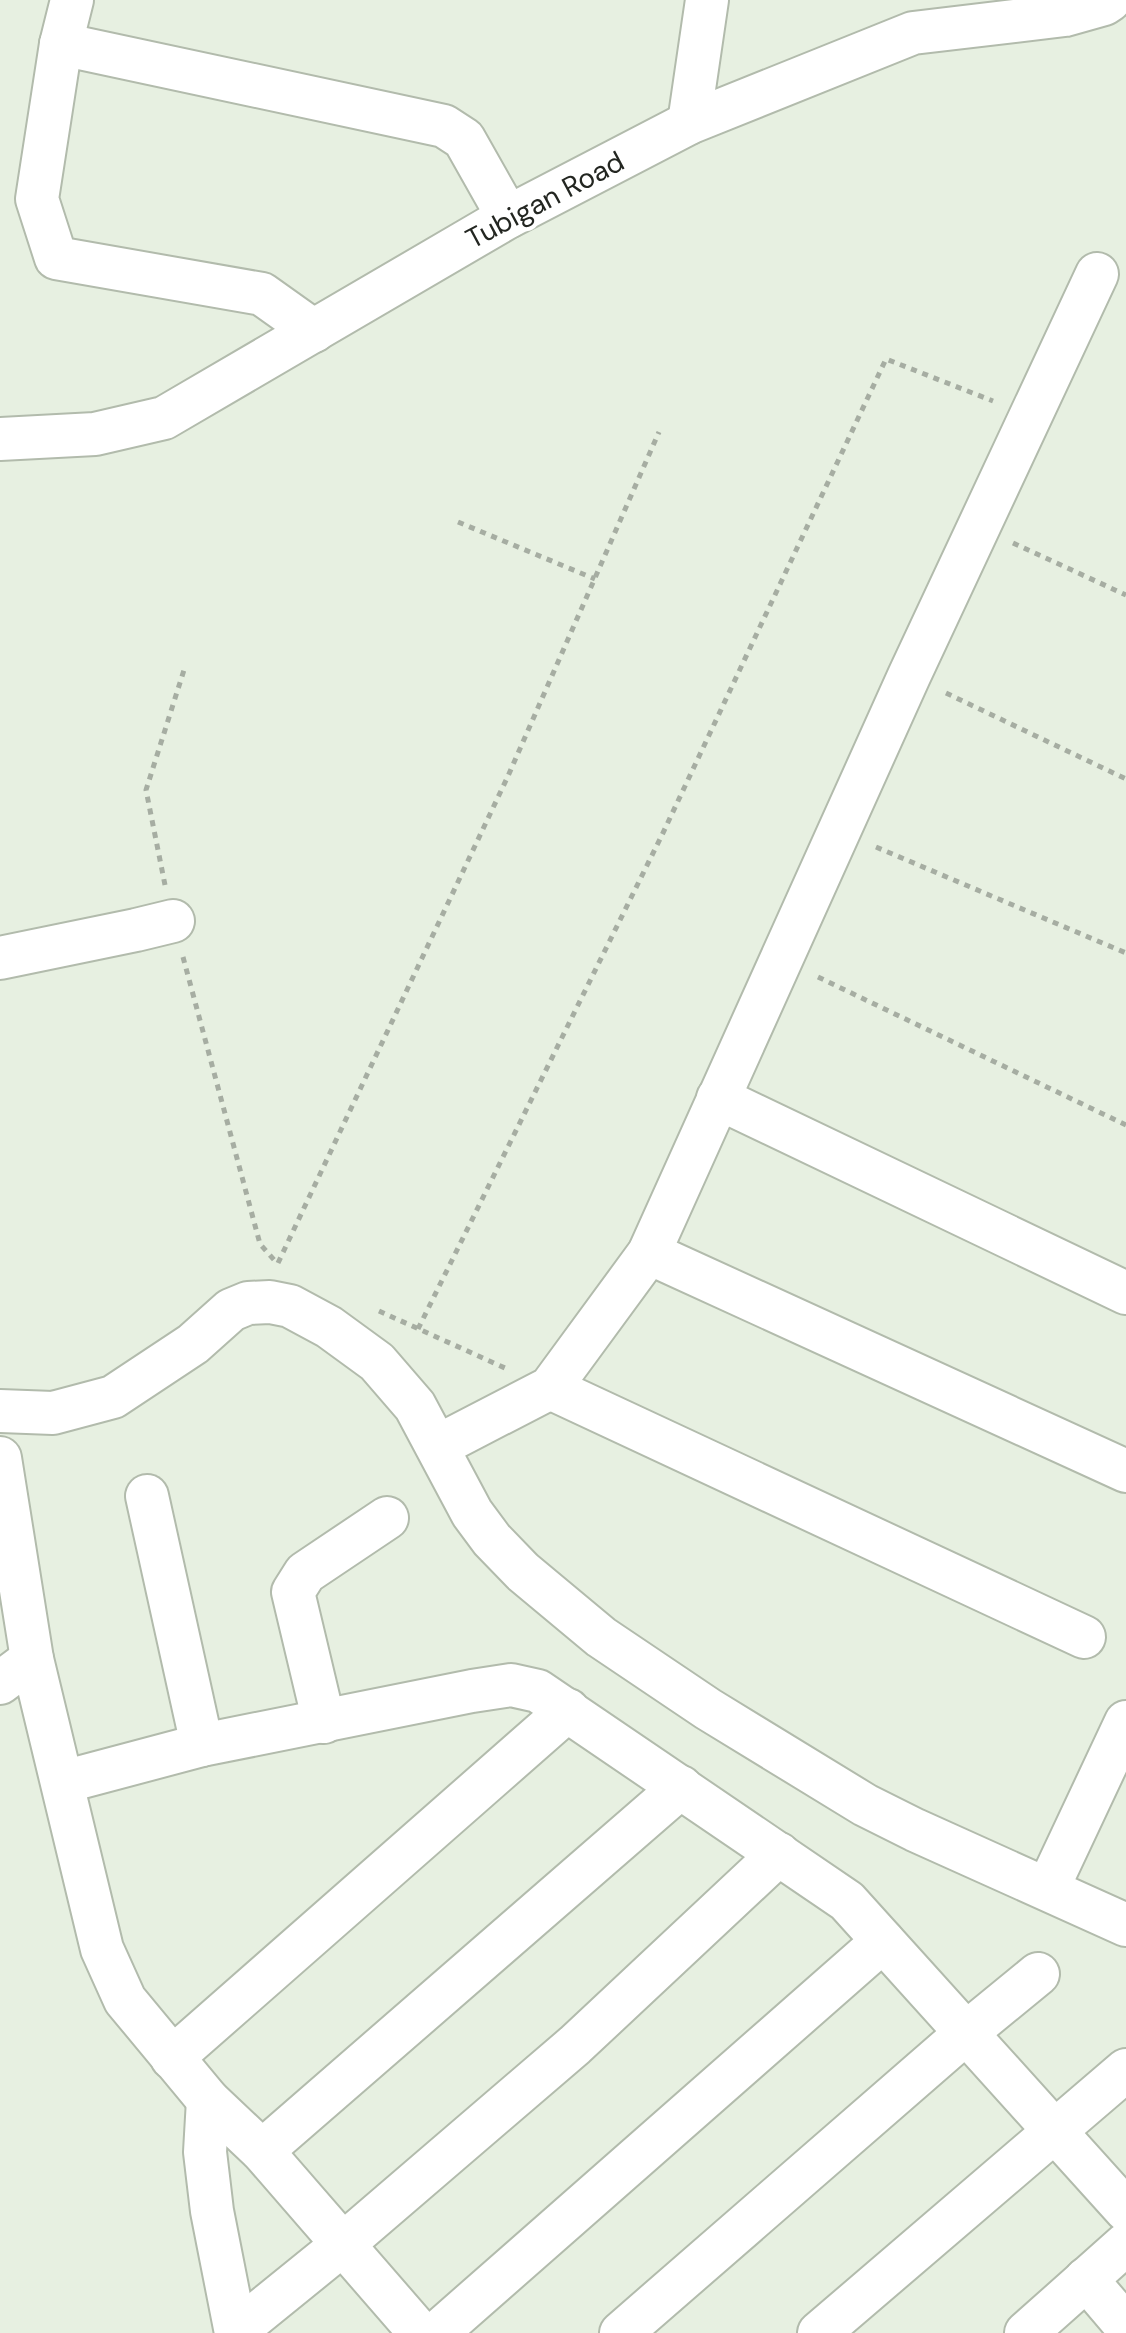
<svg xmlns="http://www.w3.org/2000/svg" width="1126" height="2333" font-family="'DM Sans',sans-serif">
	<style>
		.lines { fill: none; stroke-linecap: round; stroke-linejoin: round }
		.minor-casing { stroke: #b2bbac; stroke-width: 46 }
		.path { stroke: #a6ada2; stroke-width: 5; stroke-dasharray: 6 6; stroke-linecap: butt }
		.minor { stroke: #fff; stroke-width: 42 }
		.labels { text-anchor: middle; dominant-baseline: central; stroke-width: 8; stroke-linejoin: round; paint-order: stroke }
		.street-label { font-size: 28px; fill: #232621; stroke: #fff }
	</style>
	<rect width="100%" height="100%" fill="#e7f0e1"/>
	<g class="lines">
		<g class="minor-casing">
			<g id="minor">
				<polyline points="72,0 61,44 37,199 56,258 262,294 314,331"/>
				<polyline points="61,44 444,126 464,139 508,217"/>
				<polyline points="689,123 707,0"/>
				<polyline points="0,439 95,434 164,418 508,217 689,123 913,33 1065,15 1104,4 1110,0"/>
				<polyline points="0,958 136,930 173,921"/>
				<polyline points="718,1098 1126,1293"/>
				<polyline points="649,1253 1126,1471"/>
				<polyline points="550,1388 1084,1637"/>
				<polyline points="0,1411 53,1413 113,1397 193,1344 231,1310 248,1303 270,1302 290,1306 329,1327 377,1362 415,1406 472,1513 492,1540 523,1572 601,1637 708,1709 865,1805 915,1830 1126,1925"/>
				<polyline points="438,1446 550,1388 649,1253 909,676 1097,274"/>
				<polyline points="0,1458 32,1659 102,1949 125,2000 208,2100 262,2151 420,2333"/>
				<polyline points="147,1496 202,1745"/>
				<polyline points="0,1683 32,1659"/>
				<polyline points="324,1722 293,1592 305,1573 387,1518"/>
				<polyline points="63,1782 202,1745 472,1691 511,1685 538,1691 847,1901 1126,2210"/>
				<polyline points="1048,1888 1126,1722"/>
				<polyline points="172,2058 568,1710"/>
				<polyline points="208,2100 205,2152 212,2211 236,2333"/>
				<polyline points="262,2151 681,1787"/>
				<polyline points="1086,2279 1126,2326"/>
				<polyline points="236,2331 342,2245 575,2045 779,1854"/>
				<polyline points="437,2333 883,1941"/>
				<polyline points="621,2333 966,2033 1038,1974"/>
				<polyline points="819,2333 1126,2070"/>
				<polyline points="1026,2333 1126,2244"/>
			</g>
		</g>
		<g class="path">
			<polyline points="458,522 595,579"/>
			<polyline points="1013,543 1126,595"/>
			<polyline points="946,693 1126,779"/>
			<polyline points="876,847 1126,953"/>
			<polyline points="165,885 146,790 184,670"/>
			<polyline points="183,957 260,1244 276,1262"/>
			<polyline points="818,977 1126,1125"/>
			<polyline points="278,1263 508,776 659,432"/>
			<polyline points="379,1311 505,1368"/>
			<polyline points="418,1329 662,835 886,359 993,401"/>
		</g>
		<use href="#minor" class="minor"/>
	</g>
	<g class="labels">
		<g class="street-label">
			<text transform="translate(545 200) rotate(-28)">Tubigan Road</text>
		</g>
	</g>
</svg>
